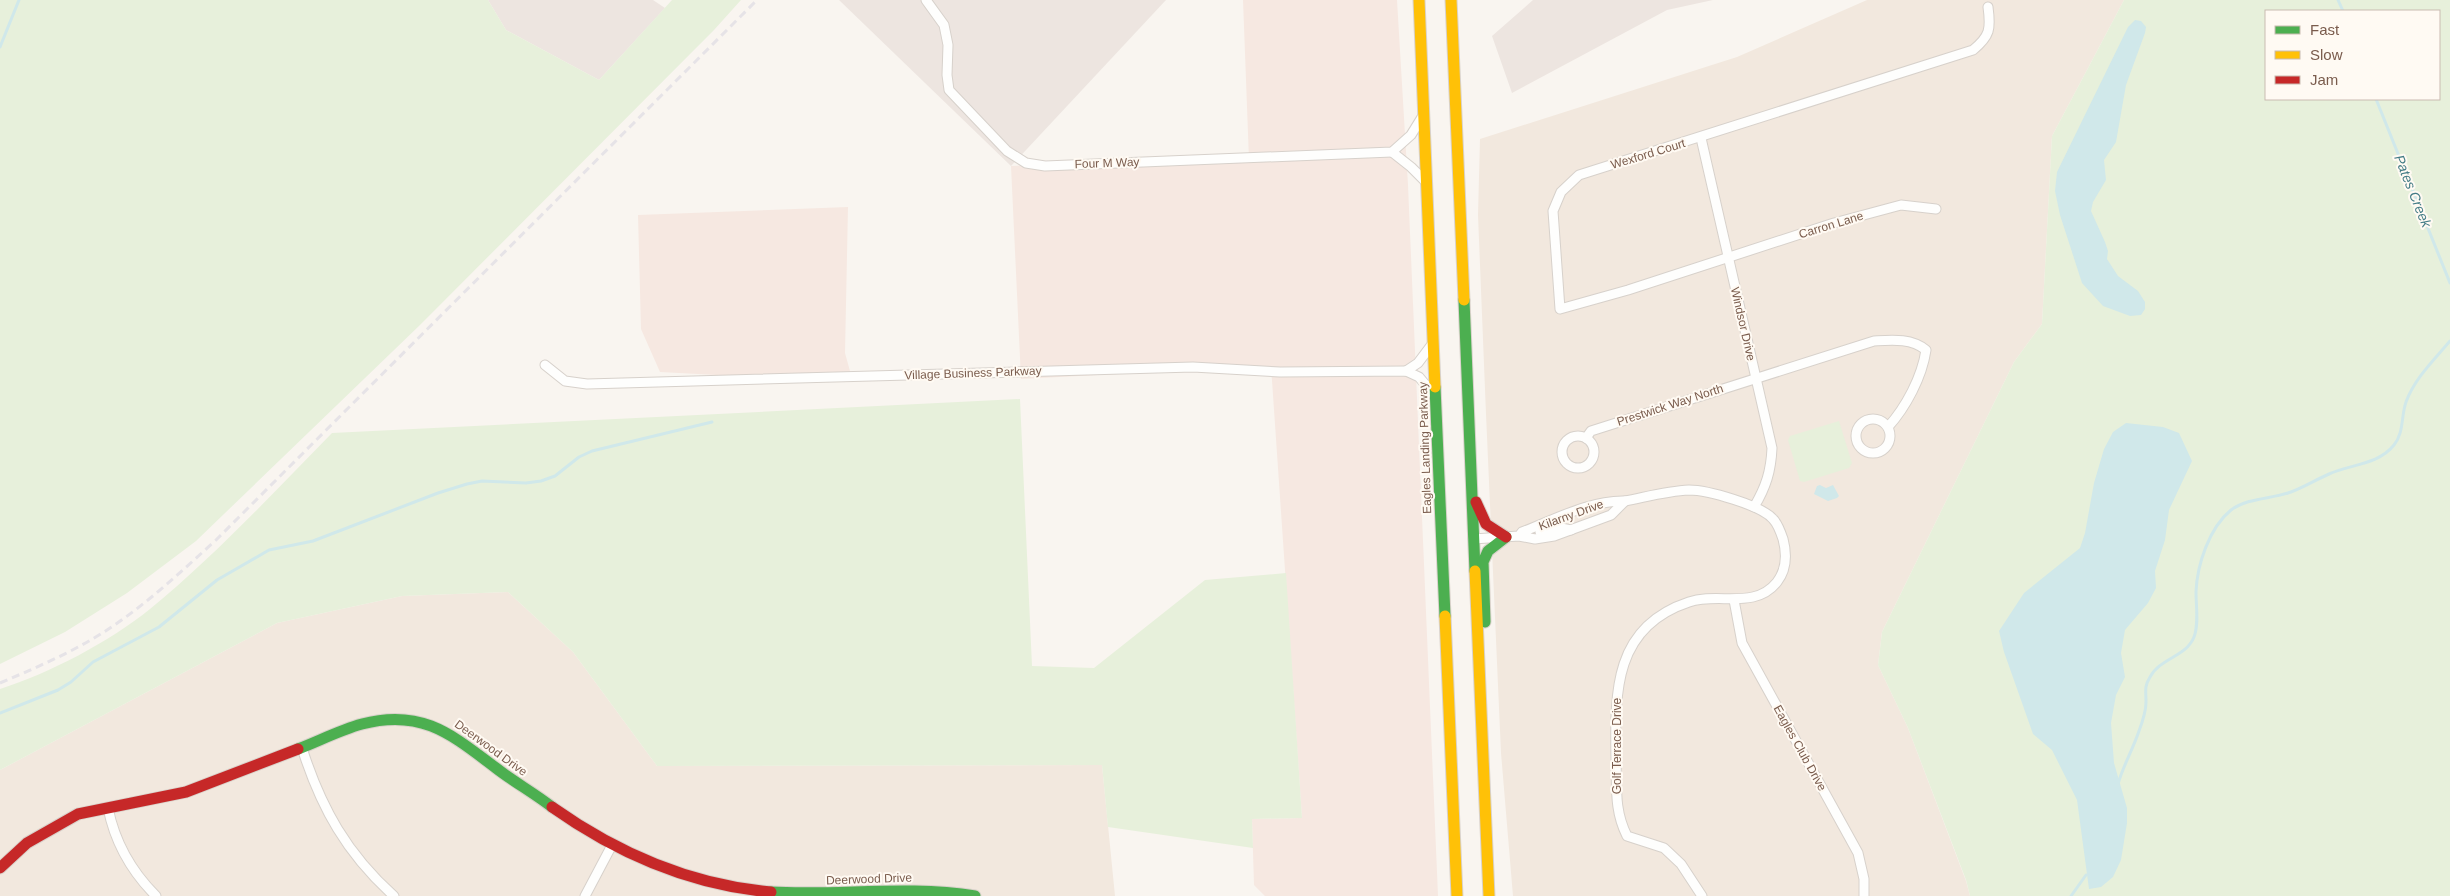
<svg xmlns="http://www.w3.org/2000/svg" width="2450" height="896" font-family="Arial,sans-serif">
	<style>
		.residential { fill: #f2e8de }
		.commercial { fill: #f6e8e1 }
		.industrial { fill: #ede5e0 }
		.green { fill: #e7f0db; fill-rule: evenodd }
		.water { fill: #d0e8ea }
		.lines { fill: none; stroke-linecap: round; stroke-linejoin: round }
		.stream { stroke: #d0e8ea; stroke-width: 3 }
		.street-casing { stroke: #d7d1cb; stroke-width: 11 }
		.fast-casing { stroke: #d9d2cb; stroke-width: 13 }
		.slow-casing { stroke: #d9d2cb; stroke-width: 13 }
		.jam-casing { stroke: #d9d2cb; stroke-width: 13 }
		.street { stroke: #fefefd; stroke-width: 9 }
		.fast { stroke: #4caf50; stroke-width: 11 }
		.slow { stroke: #ffc107; stroke-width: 11 }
		.jam { stroke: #c62828; stroke-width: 11 }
		.rail { stroke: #e6e3e7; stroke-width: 3; stroke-dasharray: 8 5; stroke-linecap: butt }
		.labels { text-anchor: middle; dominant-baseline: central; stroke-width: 4; stroke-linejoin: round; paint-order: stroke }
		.street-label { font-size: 12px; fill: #7a5c4d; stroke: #fffaf3 }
		.water-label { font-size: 14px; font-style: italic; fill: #437c86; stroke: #fffaf3 }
	</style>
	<rect width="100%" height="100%" fill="#f9f5f0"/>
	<g class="residential">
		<polygon points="1867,0 2124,0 2052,136 2042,324 2014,362 1882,632 1878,665 1908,728 1966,881 1970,896 1513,896 1501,753 1486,414 1478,215 1480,139 1737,57"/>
		<polygon points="508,592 573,652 657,766 1102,765 1115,896 0,896 0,770 277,623 402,596"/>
	</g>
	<g class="commercial">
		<polygon points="1243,0 1397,0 1408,185 1438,896 1265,896 1254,885 1252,819 1302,818 1271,366 1021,379 1011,166 1249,160"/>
		<polygon points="848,207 845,353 853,382 660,372 641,329 638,215"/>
	</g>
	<g class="industrial">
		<polygon points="488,0 653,0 665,8 599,80 506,30"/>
		<polygon points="839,0 1166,0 1011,166"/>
		<polygon points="1533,0 1713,0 1667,10 1512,93 1492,36"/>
	</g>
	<g class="green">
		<polygon points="0,0 488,0 506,30 599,80 672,0 741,0 714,30 420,325 196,541 127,593 65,632 0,664"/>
		<path d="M2124 0H2450V896H1970L1966 880 1908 728 1878 665 1882 632 2014 362 2042 324 2052 136ZM2266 11H2439V99H2266Z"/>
		<path d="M1020 399 1032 666 1094 668 1205 580 1286 573 1302 818 1252 819 1253 848 1108 827 1102 765 657 766 573 652 508 592 402 596 277 623 0 770V689C50 673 109 642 150 609 215 556 273 493 332 433Z"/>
		<polygon points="1839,421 1852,463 1849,468 1804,482 1800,481 1788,440 1790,436"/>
	</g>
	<g class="water">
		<polygon points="2135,20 2141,21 2146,27 2145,33 2126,85 2116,142 2104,160 2106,180 2093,202 2091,211 2105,242 2108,251 2107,259 2118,276 2138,291 2145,302 2145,309 2141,315 2130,316 2103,306 2082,283 2060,215 2055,191 2057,172 2128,27"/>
		<polygon points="2126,423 2163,427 2179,433 2192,461 2169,510 2165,540 2155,571 2156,588 2148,603 2125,630 2121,653 2125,677 2116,695 2111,723 2114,763 2127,808 2127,823 2121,860 2113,877 2101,887 2089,889 2077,800 2052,750 2033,734 2004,652 1999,631 2024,593 2080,548 2085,533 2094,483 2104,449 2113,432"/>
		<polygon points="1820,485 1826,488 1833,485 1839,496 1837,498 1828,501 1814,494 1817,486"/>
	</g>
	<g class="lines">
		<g class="stream">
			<polyline points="2338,0 2343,11"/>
			<polyline points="0,47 19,0"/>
			<polyline points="2376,99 2450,283"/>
			<polyline points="0,713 58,690 71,682 93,662 159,627 217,580 269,550 313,541 438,493 467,484 482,481 526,483 541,481 555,476 579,457 592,451 712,422"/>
			<path d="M2118 784C2123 766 2133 749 2139 731 2142 723 2146 711 2146 702 2146 691 2144 687 2150 677 2160 658 2186 657 2194 637 2199 624 2196 606 2196 592 2197 565 2209 528 2231 510 2247 498 2270 499 2288 493 2303 488 2315 480 2329 474 2351 464 2378 465 2394 445 2404 433 2401 416 2406 402 2415 378 2434 360 2450 341"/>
			<polyline points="2071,896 2086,875"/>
		</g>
		<g class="street-casing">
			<g id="street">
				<polyline points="926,0 944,25 948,45 947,75 949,90 1007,151 1026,163 1045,166 1392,152 1411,135 1424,114"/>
				<path d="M1701 138 1772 448C1771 471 1766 487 1754 507"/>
				<polyline points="1392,152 1411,167 1427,183"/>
				<path d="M1936 209 1901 205 1834 223 1628 290 1560 309 1553 211 1561 192 1579 175 1973 50C1990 36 1991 29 1988 7"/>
				<polyline points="545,365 565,381 587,384 1193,367 1280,372 1406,371 1419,377 1435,396"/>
				<polyline points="1406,371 1418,363 1433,343"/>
				<circle cx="1873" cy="436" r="17"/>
				<circle cx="1578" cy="452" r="16"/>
				<path d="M1586 438 1591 431 1874 341C1892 340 1911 338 1926 350 1922 377 1906 407 1888 427"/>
				<path d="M1625 501C1646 497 1667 491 1689 490 1707 490 1761 505 1773 519 1778 524 1781 533 1783 539 1787 554 1787 569 1777 582 1755 610 1718 592 1689 602 1613 627 1615 693 1616 759 1617 788 1614 810 1627 836L1664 848 1681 864 1702 896"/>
				<polyline points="1540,532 1556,527 1571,530"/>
				<path d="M1473 539 1519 536 1535 539 1554 536 1611 515 1625 501C1590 500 1554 520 1522 532L1519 536"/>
				<polyline points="1734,600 1742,643 1858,853 1864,879 1864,896"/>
				<path d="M302 748C321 808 347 854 394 896"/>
				<path d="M108 808C115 843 131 871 156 896"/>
				<polyline points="585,896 612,845"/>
			</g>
		</g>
		<g class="fast-casing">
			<g id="fast">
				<polyline points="1464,300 1475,571"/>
				<polyline points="1435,387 1445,616"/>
				<polyline points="1485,622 1483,562 1488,551 1506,537"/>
				<path d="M298 749C319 741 340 730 362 724 422 708 452 735 496 768 514 782 534 793 552 807"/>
				<path d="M771 892C839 896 907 885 975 896"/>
			</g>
		</g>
		<g class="slow-casing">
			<g id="slow">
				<polyline points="1419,0 1435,387"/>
				<polyline points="1451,0 1464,300"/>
				<polyline points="1475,571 1489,896"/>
				<polyline points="1445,616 1457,896"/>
			</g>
		</g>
		<g class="jam-casing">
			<g id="jam">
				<polyline points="1476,502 1486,524 1506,537"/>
				<path d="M552 807C617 853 691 885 771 892"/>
				<polyline points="0,868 27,843 78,814 186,792 298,749"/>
			</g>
		</g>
		<use href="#street" class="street"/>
		<use href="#fast" class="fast"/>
		<use href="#slow" class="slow"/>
		<use href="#jam" class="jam"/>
		<path class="rail" d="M0 683C40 666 80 649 116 624 152 599 183 570 216 540L757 0"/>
	</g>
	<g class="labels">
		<g class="street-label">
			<text transform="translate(1648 154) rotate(-17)">Wexford Court</text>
			<text transform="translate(1107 163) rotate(-2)">Four M Way</text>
			<text transform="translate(1831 225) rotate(-17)">Carron Lane</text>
			<text transform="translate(1743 324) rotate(77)">Windsor Drive</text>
			<text transform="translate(973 373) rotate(-2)">Village Business Parkway</text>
			<text transform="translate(1670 405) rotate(-18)">Prestwick Way North</text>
			<text transform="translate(1425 448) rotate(-92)">Eagles Landing Parkway</text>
			<text transform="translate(1571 515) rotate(-20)">Kilarny Drive</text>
			<text transform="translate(1617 746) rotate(-90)">Golf Terrace Drive</text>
			<text transform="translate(491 748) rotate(36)">Deerwood Drive</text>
			<text transform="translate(1800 748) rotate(61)">Eagles Club Drive</text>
			<text transform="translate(869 879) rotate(-2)">Deerwood Drive</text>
		</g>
		<g class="water-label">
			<text transform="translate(2413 191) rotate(68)">Pates Creek</text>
		</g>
	</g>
	<rect x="2265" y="10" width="175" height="90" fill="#fffaf3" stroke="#cabbb1"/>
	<rect x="2275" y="26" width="25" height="8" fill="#4caf50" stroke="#cabbb1"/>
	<text x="2310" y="35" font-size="15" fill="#7a5c4d">Fast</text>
	<rect x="2275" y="51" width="25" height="8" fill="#ffc107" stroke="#cabbb1"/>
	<text x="2310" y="60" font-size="15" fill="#7a5c4d">Slow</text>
	<rect x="2275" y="76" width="25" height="8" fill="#c62828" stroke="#cabbb1"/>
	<text x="2310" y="85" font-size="15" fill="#7a5c4d">Jam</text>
</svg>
